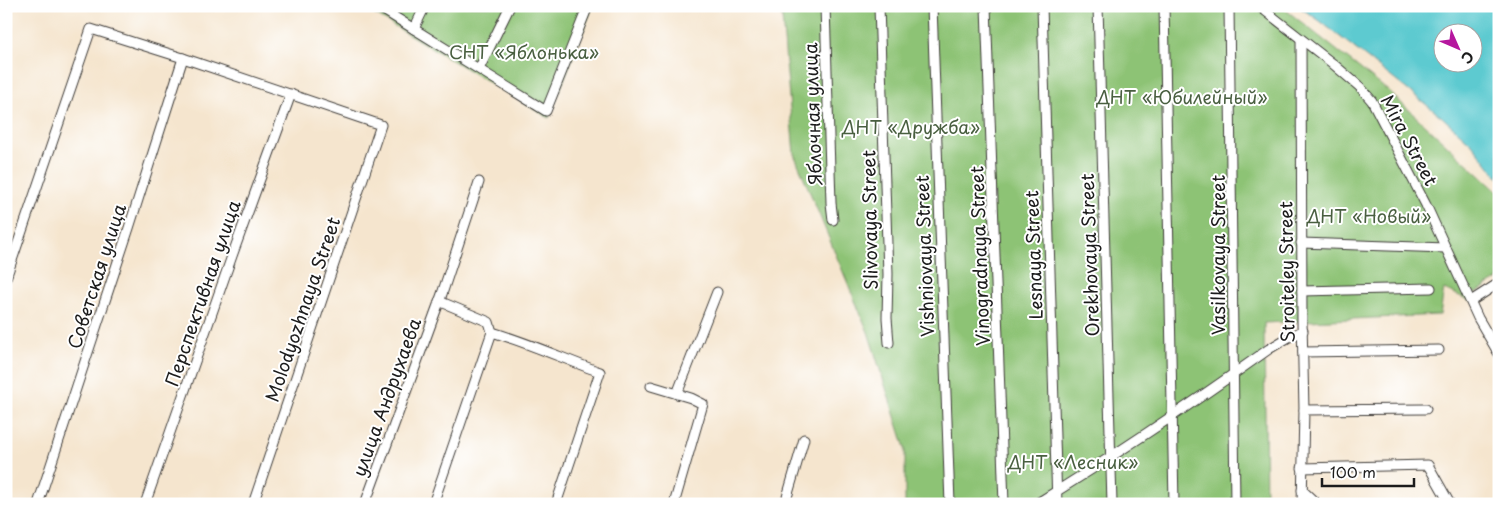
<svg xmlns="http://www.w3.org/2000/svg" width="1505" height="510" font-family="'Playpen Sans',sans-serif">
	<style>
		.green { fill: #8dc375; stroke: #547048 }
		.water { fill: #5dcad0; stroke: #3c7376; fill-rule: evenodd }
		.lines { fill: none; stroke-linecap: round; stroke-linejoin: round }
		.minor-casing { stroke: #3d3a37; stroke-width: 11 }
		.minor { stroke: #fff; stroke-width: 9 }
		.labels { text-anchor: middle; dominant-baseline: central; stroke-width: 4; stroke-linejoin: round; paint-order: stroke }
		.park-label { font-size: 18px; fill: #495f40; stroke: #fff }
		.street-label { font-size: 18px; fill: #1c1c1c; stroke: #fff }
	</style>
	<rect width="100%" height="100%" fill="#fff"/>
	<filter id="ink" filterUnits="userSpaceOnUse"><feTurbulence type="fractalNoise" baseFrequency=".02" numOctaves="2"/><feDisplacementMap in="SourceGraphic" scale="10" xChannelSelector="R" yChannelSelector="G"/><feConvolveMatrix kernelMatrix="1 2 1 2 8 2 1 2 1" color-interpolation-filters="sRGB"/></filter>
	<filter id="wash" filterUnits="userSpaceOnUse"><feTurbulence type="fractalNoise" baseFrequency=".0096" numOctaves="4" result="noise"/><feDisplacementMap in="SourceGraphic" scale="20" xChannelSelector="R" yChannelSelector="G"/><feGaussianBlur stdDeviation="1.12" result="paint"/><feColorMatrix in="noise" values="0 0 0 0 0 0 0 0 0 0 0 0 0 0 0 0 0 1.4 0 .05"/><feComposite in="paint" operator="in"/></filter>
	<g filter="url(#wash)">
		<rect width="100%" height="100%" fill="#f5e5ce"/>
		<g class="green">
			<polygon points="361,6 593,6 549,118"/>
			<polygon points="781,6 1281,6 1387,90 1499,193 1499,279 1475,293 1471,301 1444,289 1440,315 1264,323 1266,504 905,504 905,448 868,332 794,154"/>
		</g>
		<path class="water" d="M1298 6H1499V178L1472 144 1442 117 1320 21ZM1442 32H1472V62H1442Z"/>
	</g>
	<g filter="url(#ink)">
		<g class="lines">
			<g class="minor-casing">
				<g id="minor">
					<polyline points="377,6 546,111 588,6"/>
					<polyline points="825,6 831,203 833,220"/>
					<polyline points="879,6 888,274 887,318 889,343"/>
					<polyline points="932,6 950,504"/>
					<polyline points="986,6 1004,504"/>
					<polyline points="1042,6 1057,504"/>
					<polyline points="1098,6 1112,504"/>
					<polyline points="1164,6 1174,504"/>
					<polyline points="1229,6 1235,504"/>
					<polyline points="1259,6 1332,63 1360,87 1372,101 1426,205 1478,318 1499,354"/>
					<polyline points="414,29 425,6"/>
					<polyline points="1301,40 1302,321 1304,410 1302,504"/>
					<polyline points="479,69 510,6"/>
					<polyline points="1301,243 1446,248"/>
					<polyline points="6,278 91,29 183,58 381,125 253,504"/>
					<polyline points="1302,291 1431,288"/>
					<polyline points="439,301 489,322 492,332"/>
					<polyline points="1471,301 1499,283"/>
					<polyline points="1303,352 1439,350"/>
					<polyline points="651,386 691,398 703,404 674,504"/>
					<polyline points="677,394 717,292"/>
					<polyline points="1304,410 1426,409"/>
					<polyline points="1302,468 1428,465 1450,504"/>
					<polyline points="1302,490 1317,504"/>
					<polyline points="38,504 129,228 183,58"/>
					<polyline points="145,504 232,256 291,94"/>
					<polyline points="365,504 442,294 479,182"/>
					<path d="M433 504 492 332C529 343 564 359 600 372L556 504"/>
					<polyline points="785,504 804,439"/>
					<path d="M1036 504C1116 455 1193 403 1269 349L1289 337 1303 331"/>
				</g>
			</g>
			<use href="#minor" class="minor"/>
		</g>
	</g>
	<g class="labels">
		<g class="park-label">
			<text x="524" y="51">СНТ «Яблонька»</text>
			<text x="1182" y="96">ДНТ «Юбилейный»</text>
			<text x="911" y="126">ДНТ «Дружба»</text>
			<text x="1369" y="215">ДНТ «Новый»</text>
			<text x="1073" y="461">ДНТ «Лесник»</text>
		</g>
		<g class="street-label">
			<text transform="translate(812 114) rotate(-92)">Яблочная улица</text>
			<text transform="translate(1410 140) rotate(62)">Mira Street</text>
			<text transform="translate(869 220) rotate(-91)">Slivovaya Street</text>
			<text transform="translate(1033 255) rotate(-92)">Lesnaya Street</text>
			<text transform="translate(1089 255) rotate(-92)">Orekhovaya Street</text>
			<text transform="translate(1217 255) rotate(-90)">Vasilkovaya Street</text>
			<text transform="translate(924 256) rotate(-92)">Vishniovaya Street</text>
			<text transform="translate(979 256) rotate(-92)">Vinogradnaya Street</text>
			<text transform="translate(1286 272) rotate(-91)">Stroiteley Street</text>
			<text transform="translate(96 276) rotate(-72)">Советская улица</text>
			<text transform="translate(202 293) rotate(-71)">Перспективная улица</text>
			<text transform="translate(302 309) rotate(-71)">Molodyozhnaya Street</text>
			<text transform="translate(386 397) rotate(-70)">улица Андрухаева</text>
		</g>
	</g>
	<rect width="1505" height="510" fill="none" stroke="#fff" stroke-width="25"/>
	<g transform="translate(1458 48) rotate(135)"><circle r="24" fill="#ffffff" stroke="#a4a4a4"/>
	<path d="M0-4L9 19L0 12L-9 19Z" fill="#b5179e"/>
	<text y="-8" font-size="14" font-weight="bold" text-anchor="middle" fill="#1c1c1c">С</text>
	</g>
	<path d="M1322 478v8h92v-8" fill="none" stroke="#1c1c1c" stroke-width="2.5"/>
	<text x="1330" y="478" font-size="15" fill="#1c1c1c" stroke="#ffffff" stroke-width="4" paint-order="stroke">100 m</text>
</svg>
